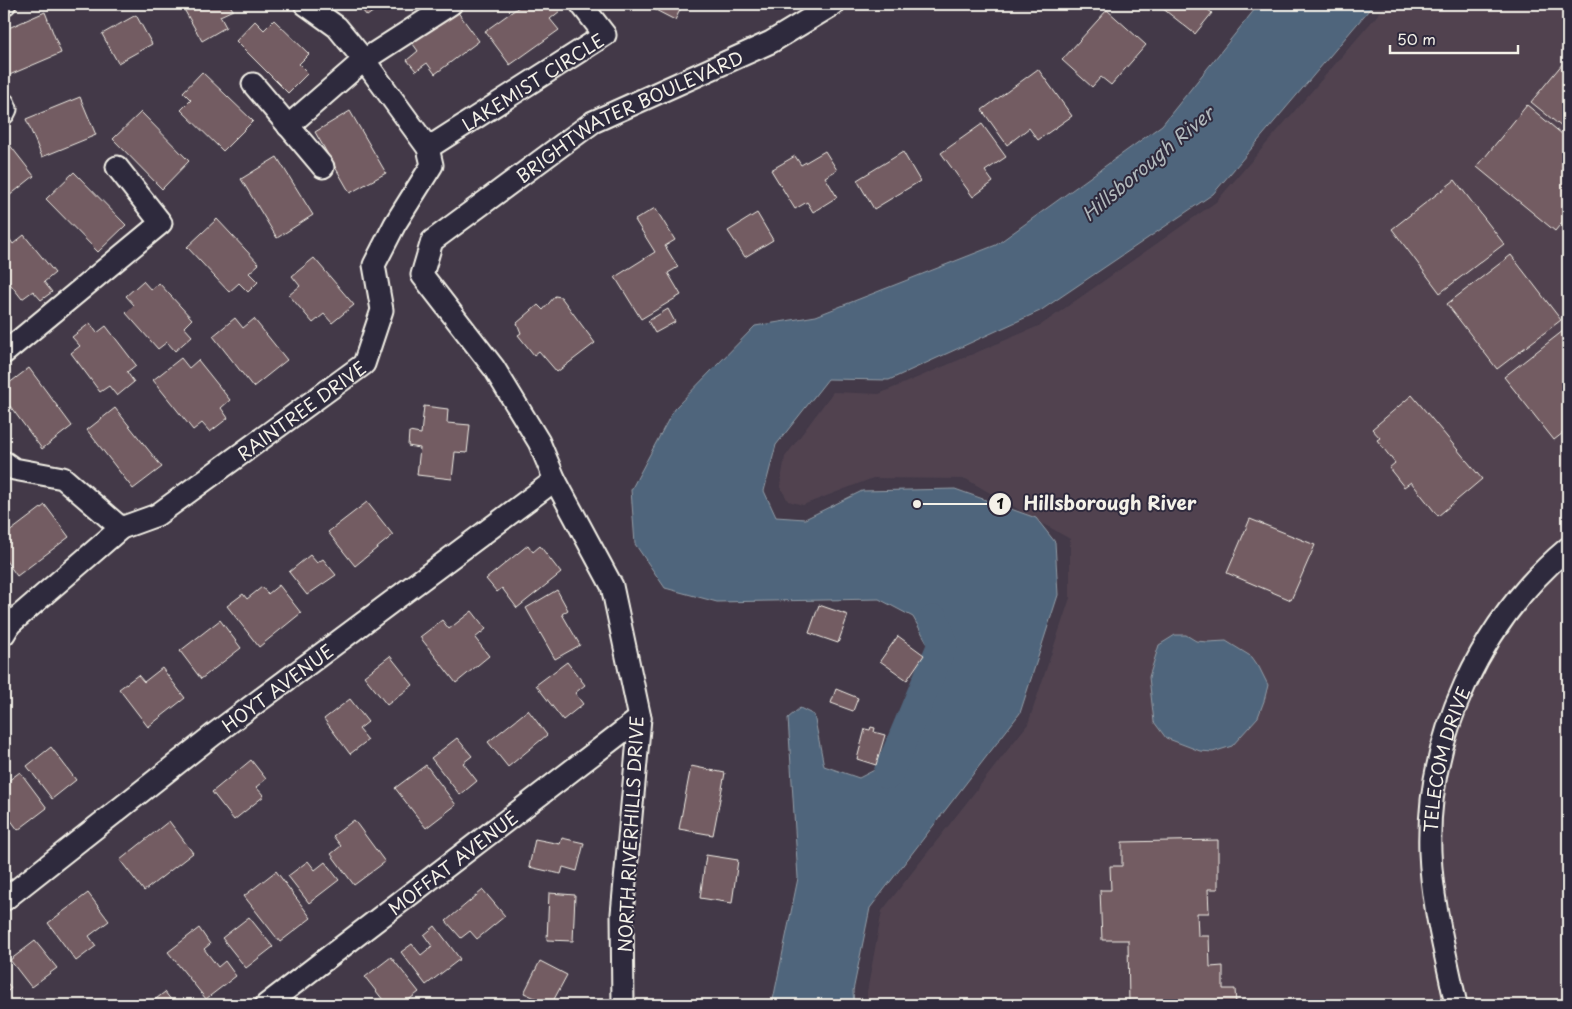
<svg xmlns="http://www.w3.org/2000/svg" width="1572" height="1009" font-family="'Playpen Sans',sans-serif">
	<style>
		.built { fill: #514350 }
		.water { fill: #50657b; stroke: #929da7 }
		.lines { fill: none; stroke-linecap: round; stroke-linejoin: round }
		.river { stroke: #50657b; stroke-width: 30 }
		.building { fill: #735b62; stroke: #f4f1e8 }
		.minor-casing { stroke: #f4f1e8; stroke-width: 25 }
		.minor { stroke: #2f2a3d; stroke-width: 21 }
		.labels { text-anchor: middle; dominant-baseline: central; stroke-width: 4; stroke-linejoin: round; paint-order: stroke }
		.street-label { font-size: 18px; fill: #f4f1e8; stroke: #2f2a3d }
		.water-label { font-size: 19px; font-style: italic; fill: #b2b9bc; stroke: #2f2a3d }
		.leader { fill: none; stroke: #f4f1e8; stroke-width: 2 }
		.callout-dot { fill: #f4f1e8; stroke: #2f2a3d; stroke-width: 2 }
		.mark-label { font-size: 15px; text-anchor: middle; font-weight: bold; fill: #111 }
		.callout-label { font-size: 19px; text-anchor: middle; font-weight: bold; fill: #f4f1e8; stroke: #2f2a3d; stroke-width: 4; stroke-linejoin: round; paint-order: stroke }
	</style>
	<rect width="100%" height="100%" fill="#433948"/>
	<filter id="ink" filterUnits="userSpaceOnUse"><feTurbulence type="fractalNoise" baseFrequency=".02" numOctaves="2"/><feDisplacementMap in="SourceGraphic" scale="10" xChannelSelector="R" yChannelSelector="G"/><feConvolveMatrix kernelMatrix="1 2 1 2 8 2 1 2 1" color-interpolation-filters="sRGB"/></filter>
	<g filter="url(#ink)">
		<polygon class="built" points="1387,4 1568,4 1568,1005 867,1005 867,992 882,911 1028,724 1070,598 1070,539 966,479 873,478 803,505 788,501 780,486 785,457 833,392 879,394 1041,325 1216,202"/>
		<g class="water">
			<polygon points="1259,4 1374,4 1213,194 1040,311 889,380 828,379 776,445 764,491 776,517 805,519 862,491 955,489 1036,518 1055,542 1058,595 1020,713 870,908 853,991 854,1005 772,1005 798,878 788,718 800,708 814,715 824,766 859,778 886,764 944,673 913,617 879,599 717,602 665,588 635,544 631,490 674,409 755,326 816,316 996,245 1162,125"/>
			<polygon points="1175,635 1186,635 1196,641 1208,642 1226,641 1252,657 1259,667 1268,685 1264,701 1258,717 1232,746 1213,752 1200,751 1166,738 1154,722 1149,677 1159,645"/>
		</g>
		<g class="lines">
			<polyline class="river" points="888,774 943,643 934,620"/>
		</g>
		<g class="building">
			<polygon points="181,4 229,4 233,10 220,16 226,27 202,41"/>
			<polygon points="357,4 384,4 367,16"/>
			<polygon points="523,4 555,4 560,11 550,19 559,30 510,65 485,31"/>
			<polygon points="644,4 683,4 675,20"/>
			<polygon points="1157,4 1203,4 1202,5 1212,13 1195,34"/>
			<polygon points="454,7 479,41 435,74 427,63 416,71 407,60 418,51 410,40"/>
			<polygon points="1107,10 1146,45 1111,85 1101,77 1092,87 1062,60"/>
			<polygon points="45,12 61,53 7,76 4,68 4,30"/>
			<polygon points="136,15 152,44 118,63 102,34"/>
			<polygon points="274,20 309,54 299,64 308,73 288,93 236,41 255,21 264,30"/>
			<polygon points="1568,57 1568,132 1531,102"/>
			<polygon points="1038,69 1072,116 1038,140 1029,128 1007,145 982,110"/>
			<polygon points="202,72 253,121 223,151 181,110 191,100 183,92"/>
			<polygon points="80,97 96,135 42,157 26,119"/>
			<polygon points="1527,105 1568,139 1568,215 1555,231 1477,167"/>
			<polygon points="350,111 386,173 350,193 315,132"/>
			<polygon points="141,112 189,161 162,189 113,139"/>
			<polygon points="982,124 1006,157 985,171 993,182 973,197 941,153"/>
			<polygon points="9,144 34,176 4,200 4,147"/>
			<polygon points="825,151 837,170 825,177 837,197 813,212 807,202 795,209 771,170 795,156 801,165"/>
			<polygon points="903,152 920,181 874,209 857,180"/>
			<polygon points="277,157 313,215 277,238 241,179"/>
			<polygon points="74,172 126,225 98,252 46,199"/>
			<polygon points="1455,180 1504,244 1440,293 1392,229"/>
			<polygon points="655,208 675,240 665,246 678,267 668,273 681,295 641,319 615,277 655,252 635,220"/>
			<polygon points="757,213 773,240 745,257 728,231"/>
			<polygon points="217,219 259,264 249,273 258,282 248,292 239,283 229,292 187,247"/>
			<polygon points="6,234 13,244 24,235 55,273 44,282 52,292 41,300 33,291 22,299 4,276"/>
			<polygon points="1511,255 1561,320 1497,369 1447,304"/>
			<polygon points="314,258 354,305 332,323 324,314 313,323 289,295 300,286 292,276"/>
			<polygon points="143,281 151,290 159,283 192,319 184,327 192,336 175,351 167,342 158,349 126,313 134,305 126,296"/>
			<polygon points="555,296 561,297 595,343 557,372 539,351 534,355 518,335 521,333 517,323 538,305 543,310"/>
			<polygon points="668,309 675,322 655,333 648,321"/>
			<polygon points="235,318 243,328 254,319 287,360 253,387 213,336"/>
			<polygon points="90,323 97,333 106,326 136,365 127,372 134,382 117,396 109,386 100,392 71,353 80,346 72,337"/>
			<polygon points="1568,327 1568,429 1554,440 1504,377"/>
			<polygon points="181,358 189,368 198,360 230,400 221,408 228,418 210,432 202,423 193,430 153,380"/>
			<polygon points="29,368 72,426 42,449 4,398 4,387"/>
			<polygon points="1412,395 1482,479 1438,516 1411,482 1404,487 1389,468 1395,463 1377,440 1380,438 1372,429"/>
			<polygon points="424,406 448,409 447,423 470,425 467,453 455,452 452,479 417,475 420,448 408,446 409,432 421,434"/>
			<polygon points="115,408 162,467 133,489 87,430"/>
			<polygon points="367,502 393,535 355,566 328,532"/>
			<polygon points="45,505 69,537 17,576 4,558 4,536"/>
			<polygon points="1250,519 1315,545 1291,600 1227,573"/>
			<polygon points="528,545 533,552 540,546 561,573 517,608 502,588 497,592 486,579"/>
			<polygon points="310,555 317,563 323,559 336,575 307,595 289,572"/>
			<polygon points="279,585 301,613 259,647 227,606 243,594 247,599 262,587 268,594"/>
			<polygon points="557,590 568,610 562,614 580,645 555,659 526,608"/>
			<polygon points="819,605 848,615 838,643 809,633"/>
			<polygon points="472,611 486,629 475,638 489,656 456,683 420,637 442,620 449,629"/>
			<polygon points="220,620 241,648 201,679 180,651"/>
			<polygon points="898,636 924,655 907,680 880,661"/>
			<polygon points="390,656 413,685 387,705 364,676"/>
			<polygon points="567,662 585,685 575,693 583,704 563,720 536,685"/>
			<polygon points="162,668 185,698 148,727 119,689 138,675 144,682"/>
			<polygon points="836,689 858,698 853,711 831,703"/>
			<polygon points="350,699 368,722 359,729 368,740 350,754 324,719"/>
			<polygon points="528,710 547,735 508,767 488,742"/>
			<polygon points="871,727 875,728 874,732 885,735 876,765 857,759 865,729 870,730"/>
			<polygon points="457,738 472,756 463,763 477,781 460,795 431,758"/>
			<polygon points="51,747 76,780 52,799 27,766"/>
			<polygon points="251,760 266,779 256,787 264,796 234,820 212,792"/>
			<polygon points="426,765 456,805 426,828 395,788"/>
			<polygon points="691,766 725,773 713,835 679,829"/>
			<polygon points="20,772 47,808 18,830 4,811 4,798 7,796 4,791 4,784"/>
			<polygon points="354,820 385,862 354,885 331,854 341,846 333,836"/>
			<polygon points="169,821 193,853 144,891 120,860"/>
			<polygon points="562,838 584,843 577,871 563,867 561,874 529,867 535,839 560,844"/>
			<polygon points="1218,840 1218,889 1208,889 1209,913 1197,913 1198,936 1209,936 1210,967 1223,966 1223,989 1235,989 1236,1005 1129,1005 1128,940 1102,940 1100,890 1111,890 1110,866 1122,866 1122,842"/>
			<polygon points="706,855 738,860 732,903 700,898"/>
			<polygon points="308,861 315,870 325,862 339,880 309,903 288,876"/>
			<polygon points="276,871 311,918 280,942 244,896"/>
			<polygon points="483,890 505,916 477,939 470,931 461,938 446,921"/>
			<polygon points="88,893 109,921 89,936 96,946 76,961 48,923"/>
			<polygon points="549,893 575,895 573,941 547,940"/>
			<polygon points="249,917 273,947 246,968 222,938"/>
			<polygon points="435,926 460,959 426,985 401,952 412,944 421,955 432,946 424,935"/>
			<polygon points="199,928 210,944 204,949 218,967 225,961 236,976 206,999 168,952"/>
			<polygon points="35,941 57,968 31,987 10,960"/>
			<polygon points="391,957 419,992 402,1005 387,1005 365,977"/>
			<polygon points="540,961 567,975 551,1005 524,993"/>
			<polygon points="4,979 11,988 4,995"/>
			<polygon points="165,992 175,1005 148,1005"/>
		</g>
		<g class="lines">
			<g class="minor-casing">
				<g id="minor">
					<polyline points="4,4 5,4"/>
					<polyline points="253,84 323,167"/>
					<polyline points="4,104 6,109 4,113"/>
					<polyline points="288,126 364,60 451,4"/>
					<path id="s1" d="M428 148 605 35 581 4"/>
					<polyline points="4,353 161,223 117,167"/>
					<path id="s2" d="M4 462 14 469 63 478 121 528 157 515 364 364 382 310 374 265 395 224 432 165 428 148 364 60 337 27 305 4"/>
					<polyline points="4,634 10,624 121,528"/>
					<path id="s3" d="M4 900 213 735 555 480"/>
					<path id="s4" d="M266 1005 640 718"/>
					<path id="s5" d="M623 1005 622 914 640 718 612 586 555 480 539 442 494 368 422 275 432 241 593 122 771 42 834 4"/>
					<path id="s6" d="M1456 1005C1446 955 1432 904 1430 852 1426 738 1481 621 1568 548"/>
				</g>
			</g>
			<use href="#minor" class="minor"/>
		</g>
	</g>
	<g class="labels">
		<g class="street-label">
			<text stroke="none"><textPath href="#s1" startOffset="124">LAKEMIST CIRCLE</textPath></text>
			<text stroke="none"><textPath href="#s5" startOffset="1059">BRIGHTWATER BOULEVARD</textPath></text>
			<text stroke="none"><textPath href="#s2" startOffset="355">RAINTREE DRIVE</textPath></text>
			<text stroke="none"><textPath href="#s3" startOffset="346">HOYT AVENUE</textPath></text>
			<text stroke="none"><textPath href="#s6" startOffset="250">TELECOM DRIVE</textPath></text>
			<text transform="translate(630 834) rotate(-87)">NORTH RIVERHILLS DRIVE</text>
			<text stroke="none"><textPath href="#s4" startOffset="235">MOFFAT AVENUE</textPath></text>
		</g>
		<g class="water-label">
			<text transform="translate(1147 163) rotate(-40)">Hillsborough River</text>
		</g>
	</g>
	<path class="leader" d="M917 504L1000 504"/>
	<g class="callout-dot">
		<circle cx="917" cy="504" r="5"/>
		<circle cx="1000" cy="504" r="12"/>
	</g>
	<g class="mark-label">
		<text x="1000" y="509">1</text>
	</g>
	<g class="callout-label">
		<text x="1110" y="510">Hillsborough River</text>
	</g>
	<rect width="1572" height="1009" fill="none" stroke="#2f2a3d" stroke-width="20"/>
	<rect x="10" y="10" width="1552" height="989" fill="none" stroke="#f4f1e8" stroke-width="2" filter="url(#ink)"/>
	<path d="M1390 45v8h128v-8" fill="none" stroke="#f4f1e8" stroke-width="2.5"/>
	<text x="1397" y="45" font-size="15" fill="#f4f1e8" stroke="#2f2a3d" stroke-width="4" paint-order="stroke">50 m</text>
</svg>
